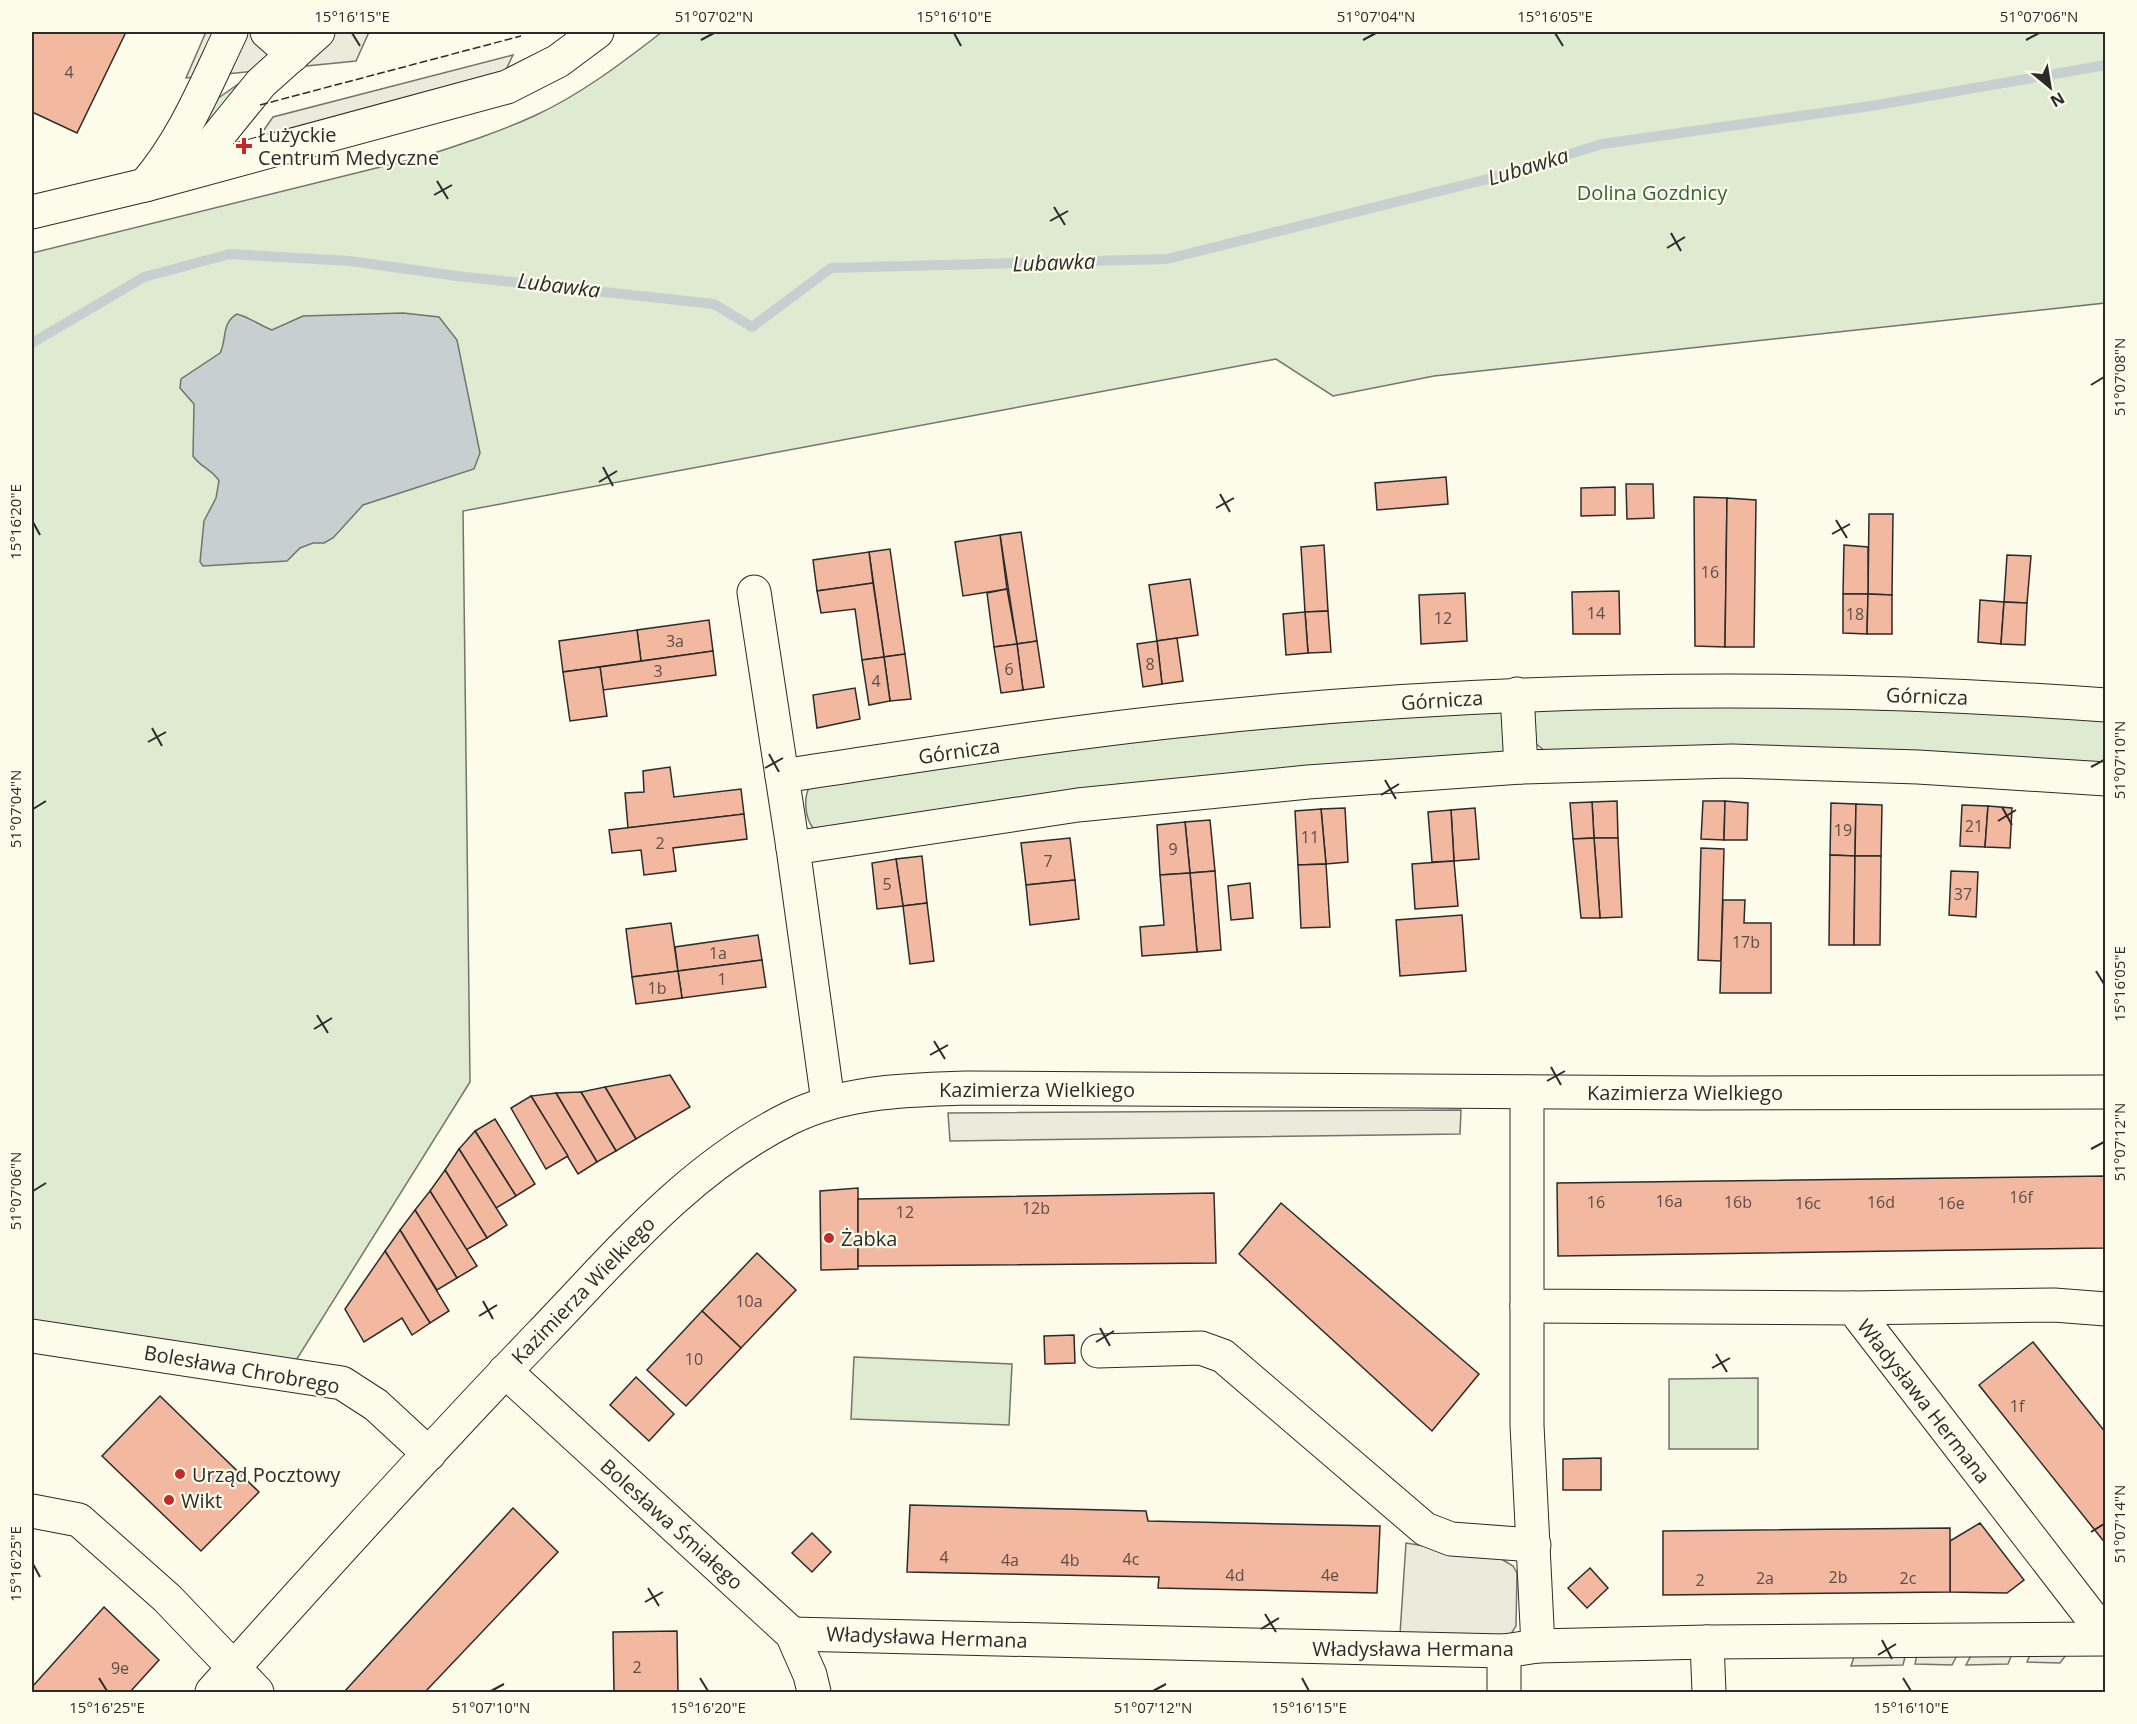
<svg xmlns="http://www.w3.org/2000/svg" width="2137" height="1724" font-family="'Open Sans',sans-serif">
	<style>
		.green { fill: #deebd1; stroke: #74746e; stroke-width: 1.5 }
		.parking { fill: #eceadb; stroke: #74746e; stroke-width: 1.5 }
		.water { fill: #c7d0d0; stroke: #74746e; stroke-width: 1.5 }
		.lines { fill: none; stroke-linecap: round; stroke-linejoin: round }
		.stream { stroke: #c7d0d0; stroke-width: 10 }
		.building { fill: #f2b8a0; stroke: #2b2b2b; stroke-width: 1.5 }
		.minor-casing { stroke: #2b2b2b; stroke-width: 35 }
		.minor { stroke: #fdfbea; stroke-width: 33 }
		.fence { stroke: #2b2b2b; stroke-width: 1.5; stroke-dasharray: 8 3; stroke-linecap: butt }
		.ticks { fill: none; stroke: #2b2b2b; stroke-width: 2 }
		.poi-dot { fill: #c62828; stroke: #fdfbea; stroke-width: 2 }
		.labels { text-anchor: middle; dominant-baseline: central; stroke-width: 4.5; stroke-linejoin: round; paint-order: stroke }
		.number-label { font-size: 16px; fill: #5d4e48 }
		.poi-label { font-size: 20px; fill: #2b2b2b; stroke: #fdfbea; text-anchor: start }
		.park-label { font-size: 20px; fill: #34623c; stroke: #fdfbea }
		.street-label { font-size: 20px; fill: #2b2b2b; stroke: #fdfbea }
		.water-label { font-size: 21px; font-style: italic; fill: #2b2b2b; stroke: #fdfbea }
		.neatline { fill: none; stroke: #2b2b2b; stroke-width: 2 }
		.ticks-label { font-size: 15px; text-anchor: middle; fill: #2b2b2b }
	</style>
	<rect width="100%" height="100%" fill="#fdfbea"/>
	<g class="green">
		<path d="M662 32H2105V303L1434 376 1333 396 1276 359 463 511 470 1082 295 1362 32 1325V253L425 156C462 144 499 132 534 116 580 95 622 63 662 32Z"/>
		<polygon points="251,75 190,146 217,99"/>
		<polygon points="1655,702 2105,717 2105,765 1546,752 1534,742 1534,713 1537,710"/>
		<path d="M1496 709 1505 714 1504 752 818 829 813 828C805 818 803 797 810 786L1083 744Z"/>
		<polygon points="854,1357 1012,1364 1009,1425 851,1419"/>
		<polygon points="1758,1378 1758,1449 1669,1449 1669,1379"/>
	</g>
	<g class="parking">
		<polygon points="206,32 369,32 356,61 186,78"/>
		<polygon points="513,55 502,78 254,144 273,117"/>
		<polygon points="1461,1110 1460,1134 950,1141 948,1113"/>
		<polygon points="1406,1543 1500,1558 1513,1566 1517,1573 1516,1626 1511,1634 1498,1639 1400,1634"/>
		<polygon points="2035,1643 2075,1643 2060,1663 2027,1662"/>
		<polygon points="1963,1644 1952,1665 1915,1664 1919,1645"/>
		<polygon points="1977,1644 2016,1644 2008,1664 1966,1665"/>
		<polygon points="1858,1645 1908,1645 1903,1665 1851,1666"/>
	</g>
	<path class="water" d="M403 313 439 317 457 340 480 453 474 469 363 505 333 538 324 543H313L300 548 287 561 203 566 200 562 204 521 216 498 219 481C213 470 200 467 193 456L194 404 180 388 181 379 220 353C227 340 221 323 237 314 249 317 259 325 272 330L303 316Z"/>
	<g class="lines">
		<polyline class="stream" points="32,343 144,277 230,254 350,261 457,276 714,304 752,327 831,268 1167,259 1488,179 1602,144 1871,106 2106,65"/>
	</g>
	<g class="building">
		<polygon points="32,32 126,32 77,133 32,112"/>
		<polygon points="1446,477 1448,504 1377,510 1375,483"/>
		<polygon points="1626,484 1653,484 1654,518 1627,519"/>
		<polygon points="1615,487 1615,515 1581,516 1581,488"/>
		<polygon points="1694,497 1727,498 1725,647 1695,646"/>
		<polygon points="1727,498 1756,500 1754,647 1725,647"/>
		<polygon points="1869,514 1893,514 1892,595 1868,594"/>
		<polygon points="1021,532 1037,641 1017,644 1000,535"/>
		<polygon points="1000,535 1007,589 963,596 955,542"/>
		<polygon points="1324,545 1328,611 1305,612 1301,547"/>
		<polygon points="1844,545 1868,547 1868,594 1843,594"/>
		<polygon points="890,549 905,654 884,657 869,552"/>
		<polygon points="869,552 873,583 817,591 813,560"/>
		<polygon points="2007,555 2031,556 2027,603 2004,602"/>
		<polygon points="1190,579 1198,635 1157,641 1149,585"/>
		<polygon points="873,583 884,657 862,660 855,609 821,613 817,591"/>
		<polygon points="1007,589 1017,644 994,647 987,593"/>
		<polygon points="1619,591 1620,634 1573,634 1572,592"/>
		<polygon points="1465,593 1467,641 1421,644 1419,595"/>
		<polygon points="1843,594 1868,594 1867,634 1843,633"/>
		<polygon points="1868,594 1892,595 1892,634 1867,634"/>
		<polygon points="1980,600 2004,602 2001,644 1978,642"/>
		<polygon points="2004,602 2027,603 2025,645 2001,644"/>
		<polygon points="1328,611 1331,652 1308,653 1305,612"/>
		<polygon points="1305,612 1308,653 1286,655 1283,614"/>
		<polygon points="709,620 713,651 641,661 637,630"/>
		<polygon points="637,630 641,661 563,672 559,641"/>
		<polygon points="1177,638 1183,681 1162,684 1157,641"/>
		<polygon points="1037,641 1044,687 1023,690 1017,644"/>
		<polygon points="1157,641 1162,684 1143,687 1137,644"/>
		<polygon points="1017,644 1023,690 1001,693 994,647"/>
		<polygon points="713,651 716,675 603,690 600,667"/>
		<polygon points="905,654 911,699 890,701 884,657"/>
		<polygon points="884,657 890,701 869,705 862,660"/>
		<polygon points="600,667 607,716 570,721 563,672"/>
		<polygon points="855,688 860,719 817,728 813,695"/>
		<polygon points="670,767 674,797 741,789 744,814 628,828 625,793 644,792 643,771"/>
		<polygon points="1617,801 1618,838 1594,838 1592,802"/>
		<polygon points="1703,801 1725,801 1724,840 1701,839"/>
		<polygon points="1725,801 1748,803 1747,840 1724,840"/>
		<polygon points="1592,802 1594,838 1573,839 1570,803"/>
		<polygon points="1831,803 1856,804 1855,856 1830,855"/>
		<polygon points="1856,804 1882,805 1881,856 1855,856"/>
		<polygon points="1962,805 1988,806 1985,847 1960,846"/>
		<polygon points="1988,806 2012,808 2010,848 1985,847"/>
		<polygon points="1345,808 1348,862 1326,864 1321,809"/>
		<polygon points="1475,808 1479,859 1454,861 1451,810"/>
		<polygon points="1321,809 1326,864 1298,865 1295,811"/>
		<polygon points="1451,810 1454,861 1432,862 1428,812"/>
		<polygon points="744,814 747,839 673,848 676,871 644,875 641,850 612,853 609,830"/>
		<polygon points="1210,820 1215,871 1190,873 1185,822"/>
		<polygon points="1185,822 1190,873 1160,875 1157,825"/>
		<polygon points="1070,838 1075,880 1026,885 1021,843"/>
		<polygon points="1594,838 1618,838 1622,917 1600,918"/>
		<polygon points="1594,838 1600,918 1581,918 1573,839"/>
		<polygon points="1701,848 1724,849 1721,961 1698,960"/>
		<polygon points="1830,855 1855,856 1854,945 1829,945"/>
		<polygon points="922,856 927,903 903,906 896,859"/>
		<polygon points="1855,856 1881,856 1880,945 1854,945"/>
		<polygon points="896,859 903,906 877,909 872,863"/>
		<polygon points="1454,861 1458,906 1415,909 1412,864"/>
		<polygon points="1326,864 1330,927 1301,928 1298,865"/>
		<polygon points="1215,871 1221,950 1197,952 1190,873"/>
		<polygon points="1951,871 1978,872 1976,917 1949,915"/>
		<polygon points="1190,873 1197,952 1142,956 1140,927 1164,925 1160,875"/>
		<polygon points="1075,880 1079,919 1030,925 1026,885"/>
		<polygon points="1250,883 1253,918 1231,920 1228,886"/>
		<polygon points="1723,900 1745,900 1744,923 1771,923 1771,993 1720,993"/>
		<polygon points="927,903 934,961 910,964 903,906"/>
		<polygon points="1462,915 1466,971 1400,976 1396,920"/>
		<polygon points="671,923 678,971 632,977 626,929"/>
		<polygon points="758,935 762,960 678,971 675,947"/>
		<polygon points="762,960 766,987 682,998 678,971"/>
		<polygon points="678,971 682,998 636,1004 632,977"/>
		<polygon points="670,1075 690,1107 636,1139 605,1087"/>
		<polygon points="605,1087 636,1139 616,1151 581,1092"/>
		<polygon points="581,1092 616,1151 597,1162 556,1093"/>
		<polygon points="556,1093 597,1162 578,1174 531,1096"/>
		<polygon points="531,1096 568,1156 546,1169 511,1108"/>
		<polygon points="495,1119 535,1184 516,1196 475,1131"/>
		<polygon points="475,1131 516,1196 496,1208 459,1149"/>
		<polygon points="459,1149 507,1225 487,1238 445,1170"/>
		<polygon points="445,1170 487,1238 466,1250 430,1191"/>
		<polygon points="2106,1176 2106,1248 1558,1256 1557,1183"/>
		<polygon points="858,1188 858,1269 821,1270 820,1191"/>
		<polygon points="430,1191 477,1266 457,1278 415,1210"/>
		<polygon points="1214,1193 1216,1263 858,1266 858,1199"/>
		<polygon points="1281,1203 1479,1374 1432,1431 1239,1254"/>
		<polygon points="415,1210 457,1278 437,1290 400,1230"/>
		<polygon points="400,1230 449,1311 430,1323 385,1251"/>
		<polygon points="385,1251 430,1323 412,1335 402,1318 364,1342 345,1309"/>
		<polygon points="757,1253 796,1290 741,1348 702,1311"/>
		<polygon points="702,1311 741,1348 686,1406 647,1370"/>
		<polygon points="1074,1335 1075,1363 1045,1364 1044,1336"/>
		<polygon points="2033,1342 2106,1433 2106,1544 1979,1385"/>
		<polygon points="636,1377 674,1414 649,1441 610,1405"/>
		<polygon points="160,1396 259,1492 201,1551 102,1456"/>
		<polygon points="1601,1458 1601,1490 1563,1490 1563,1459"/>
		<polygon points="910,1505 1146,1511 1148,1521 1380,1526 1377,1593 1158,1588 1159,1577 907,1572"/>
		<polygon points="513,1508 558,1552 425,1692 344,1692"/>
		<polygon points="1980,1523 2024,1580 2007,1593 1950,1592 1950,1541"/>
		<polygon points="1950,1528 1950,1592 1663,1595 1663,1531"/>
		<polygon points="812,1533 831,1552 812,1572 792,1553"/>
		<polygon points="1590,1568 1608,1588 1587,1608 1568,1588"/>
		<polygon points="104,1607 159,1660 130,1692 32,1692 32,1687"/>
		<polygon points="677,1631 678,1692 614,1692 613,1632"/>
	</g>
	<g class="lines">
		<g class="minor-casing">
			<g id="minor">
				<polyline points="267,32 293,55"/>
				<polyline points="188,173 261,83 318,32"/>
				<path d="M145 185C184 140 206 84 231 32"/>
				<polyline points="32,212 145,185 507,87 558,61 597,32"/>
				<polyline points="754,592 782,776"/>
				<polyline points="1517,694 1521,767"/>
				<path d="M2106 705C1806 683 1504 687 1205 718 1064 732 923 755 782 776L793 848 1078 805 1308 782 1521 767 1732 761 1918 767 2106 779"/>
				<polyline points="793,848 828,1102"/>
				<polyline points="1527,1092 1527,1306 1853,1308 2106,1636"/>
				<polyline points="1527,1306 1527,1425 1538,1646"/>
				<polyline points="1853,1308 2054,1305 2106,1309"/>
				<polyline points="32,1336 342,1383 376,1405 429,1454"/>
				<polyline points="1098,1351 1201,1348 1223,1356 1425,1529 1451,1539 1534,1545"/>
				<polyline points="505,1371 792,1634 810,1675 814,1692"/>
				<polyline points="32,1511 79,1520 167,1598 257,1692"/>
				<polyline points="792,1634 1504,1651 1538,1646 1707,1642 2106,1639"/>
				<polyline points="1707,1642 1709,1692"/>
				<polyline points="1504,1651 1504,1692"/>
				<path d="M212 1692C320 1571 429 1451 541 1334 618 1254 689 1168 790 1118 845 1091 906 1090 966 1088L1703 1093 2106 1092"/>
			</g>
		</g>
		<use href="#minor" class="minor"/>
		<polyline class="fence" points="260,105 521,36"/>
	</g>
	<path class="ticks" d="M352 33 360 46M954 33 961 46M1555 33 1563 46M701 40 714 33M1363 40 1376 33M2026 40 2039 33M437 181 448 199M434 195 452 185M1054 207 1065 225M1050 221 1068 211M1671 233 1681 251M1667 248 1685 237M2091 385 2104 377M603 467 613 486M599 482 617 471M1220 494 1230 512M1216 508 1234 498M1836 520 1847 538M33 522 40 535M1832 534 1850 524M152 728 162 746M148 742 166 732M769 754 779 772M2091 767 2104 760M765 768 783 758M1385 780 1396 799M1381 795 1399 784M2002 807 2012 825M33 809 46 801M1998 821 2016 810M2096 971 2104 984M317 1015 328 1033M314 1029 332 1018M934 1041 945 1059M930 1055 948 1045M1551 1067 1561 1085M1547 1081 1565 1071M2091 1149 2104 1142M33 1191 46 1183M483 1301 493 1319M479 1316 497 1305M1100 1328 1110 1346M1096 1342 1114 1331M1716 1354 1727 1372M1712 1368 1730 1358M2091 1532 2104 1524M33 1564 40 1577M648 1588 659 1606M645 1602 663 1592M1265 1614 1276 1632M1261 1629 1279 1618M1882 1640 1892 1659M1878 1655 1896 1644M99 1678 107 1691M700 1678 708 1691M1302 1678 1309 1691M1903 1678 1911 1691M491 1691 504 1684M1153 1691 1166 1684"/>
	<g class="poi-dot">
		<path d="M241 137h6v6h6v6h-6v6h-6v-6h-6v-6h6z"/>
		<circle cx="829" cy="1238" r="6"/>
		<circle cx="180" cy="1474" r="6"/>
		<circle cx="169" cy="1500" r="6"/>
	</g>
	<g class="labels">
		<g class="number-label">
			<text x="69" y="72">4</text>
			<text x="1710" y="572">16</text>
			<text x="1596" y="613">14</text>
			<text x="1855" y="614">18</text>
			<text x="1443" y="618">12</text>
			<text x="675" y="641">3a</text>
			<text x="1150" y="664">8</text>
			<text x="1009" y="669">6</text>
			<text x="658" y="671">3</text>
			<text x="876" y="681">4</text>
			<text x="1974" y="826">21</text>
			<text x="1843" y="830">19</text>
			<text x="1310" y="837">11</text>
			<text x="660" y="843">2</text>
			<text x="1173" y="849">9</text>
			<text x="1048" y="861">7</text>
			<text x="887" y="884">5</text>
			<text x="1963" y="894">37</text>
			<text x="1746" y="942">17b</text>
			<text x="718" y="953">1a</text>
			<text x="722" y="979">1</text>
			<text x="657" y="988">1b</text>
			<text x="2021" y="1197">16f</text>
			<text x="1669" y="1201">16a</text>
			<text x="1596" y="1202">16</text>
			<text x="1738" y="1202">16b</text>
			<text x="1881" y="1202">16d</text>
			<text x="1808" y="1203">16c</text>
			<text x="1951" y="1203">16e</text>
			<text x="1036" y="1208">12b</text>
			<text x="905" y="1212">12</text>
			<text x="749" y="1301">10a</text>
			<text x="694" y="1359">10</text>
			<text x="2017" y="1406">1f</text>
			<text x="944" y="1557">4</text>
			<text x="1131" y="1559">4c</text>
			<text x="1010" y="1560">4a</text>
			<text x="1070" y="1560">4b</text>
			<text x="1235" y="1575">4d</text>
			<text x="1330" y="1575">4e</text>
			<text x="1838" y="1577">2b</text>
			<text x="1765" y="1578">2a</text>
			<text x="1908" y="1578">2c</text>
			<text x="1700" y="1580">2</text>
			<text x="637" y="1667">2</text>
			<text x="120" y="1668">9e</text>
		</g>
		<g class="poi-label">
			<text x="258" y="134">Łużyckie<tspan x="258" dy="23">Centrum Medyczne</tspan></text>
			<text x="841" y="1238">Żabka</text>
			<text x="192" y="1474">Urząd Pocztowy</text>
			<text x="181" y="1500">Wikt</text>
		</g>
		<g class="park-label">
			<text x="1652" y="192">Dolina Gozdnicy</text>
		</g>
		<g class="street-label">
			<text transform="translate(1927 696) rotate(2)">Górnicza</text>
			<text transform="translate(1442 700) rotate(-4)">Górnicza</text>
			<text transform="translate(959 751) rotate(-8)">Górnicza</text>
			<text x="1037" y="1089">Kazimierza Wielkiego</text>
			<text x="1685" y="1092">Kazimierza Wielkiego</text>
			<text transform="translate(583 1290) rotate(-46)">Kazimierza Wielkiego</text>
			<text transform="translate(242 1369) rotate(10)">Bolesława Chrobrego</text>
			<text transform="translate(1924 1401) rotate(52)">Władysława Hermana</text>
			<text transform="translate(672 1524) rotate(42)">Bolesława Śmiałego</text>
			<text transform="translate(927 1637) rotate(2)">Władysława Hermana</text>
			<text x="1413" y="1648">Władysława Hermana</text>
		</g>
		<g class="water-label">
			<text transform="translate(1528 166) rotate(-17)">Lubawka</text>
			<text transform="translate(1054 262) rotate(-2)">Lubawka</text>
			<text transform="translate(559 285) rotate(7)">Lubawka</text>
		</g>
	</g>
	<rect width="2137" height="1724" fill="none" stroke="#fdfbea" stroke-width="66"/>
	<g transform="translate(2050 87) rotate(150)" stroke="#fdfbea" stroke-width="4.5" paint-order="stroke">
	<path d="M0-4.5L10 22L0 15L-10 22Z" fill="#2b2b2b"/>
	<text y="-9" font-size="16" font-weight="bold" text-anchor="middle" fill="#2b2b2b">N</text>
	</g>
	<rect x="33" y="33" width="2071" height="1658" class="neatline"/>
	<g class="ticks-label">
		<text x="352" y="22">15°16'15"E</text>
		<text x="714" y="22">51°07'02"N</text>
		<text x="954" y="22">15°16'10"E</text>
		<text x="1376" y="22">51°07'04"N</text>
		<text x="1555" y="22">15°16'05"E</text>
		<text x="2039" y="22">51°07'06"N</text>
		<text transform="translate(2120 377) rotate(-90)" y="5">51°07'08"N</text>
		<text transform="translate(16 522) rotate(-90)" y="5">15°16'20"E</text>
		<text transform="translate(2120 760) rotate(-90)" y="5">51°07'10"N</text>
		<text transform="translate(16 809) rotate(-90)" y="5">51°07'04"N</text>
		<text transform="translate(2120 984) rotate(-90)" y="5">15°16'05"E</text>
		<text transform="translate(2120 1142) rotate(-90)" y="5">51°07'12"N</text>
		<text transform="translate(16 1191) rotate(-90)" y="5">51°07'06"N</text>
		<text transform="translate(2120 1524) rotate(-90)" y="5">51°07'14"N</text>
		<text transform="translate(16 1564) rotate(-90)" y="5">15°16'25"E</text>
		<text x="107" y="1713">15°16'25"E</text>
		<text x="491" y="1713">51°07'10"N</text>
		<text x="708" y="1713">15°16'20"E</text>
		<text x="1153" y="1713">51°07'12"N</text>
		<text x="1309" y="1713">15°16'15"E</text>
		<text x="1911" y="1713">15°16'10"E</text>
	</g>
</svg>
